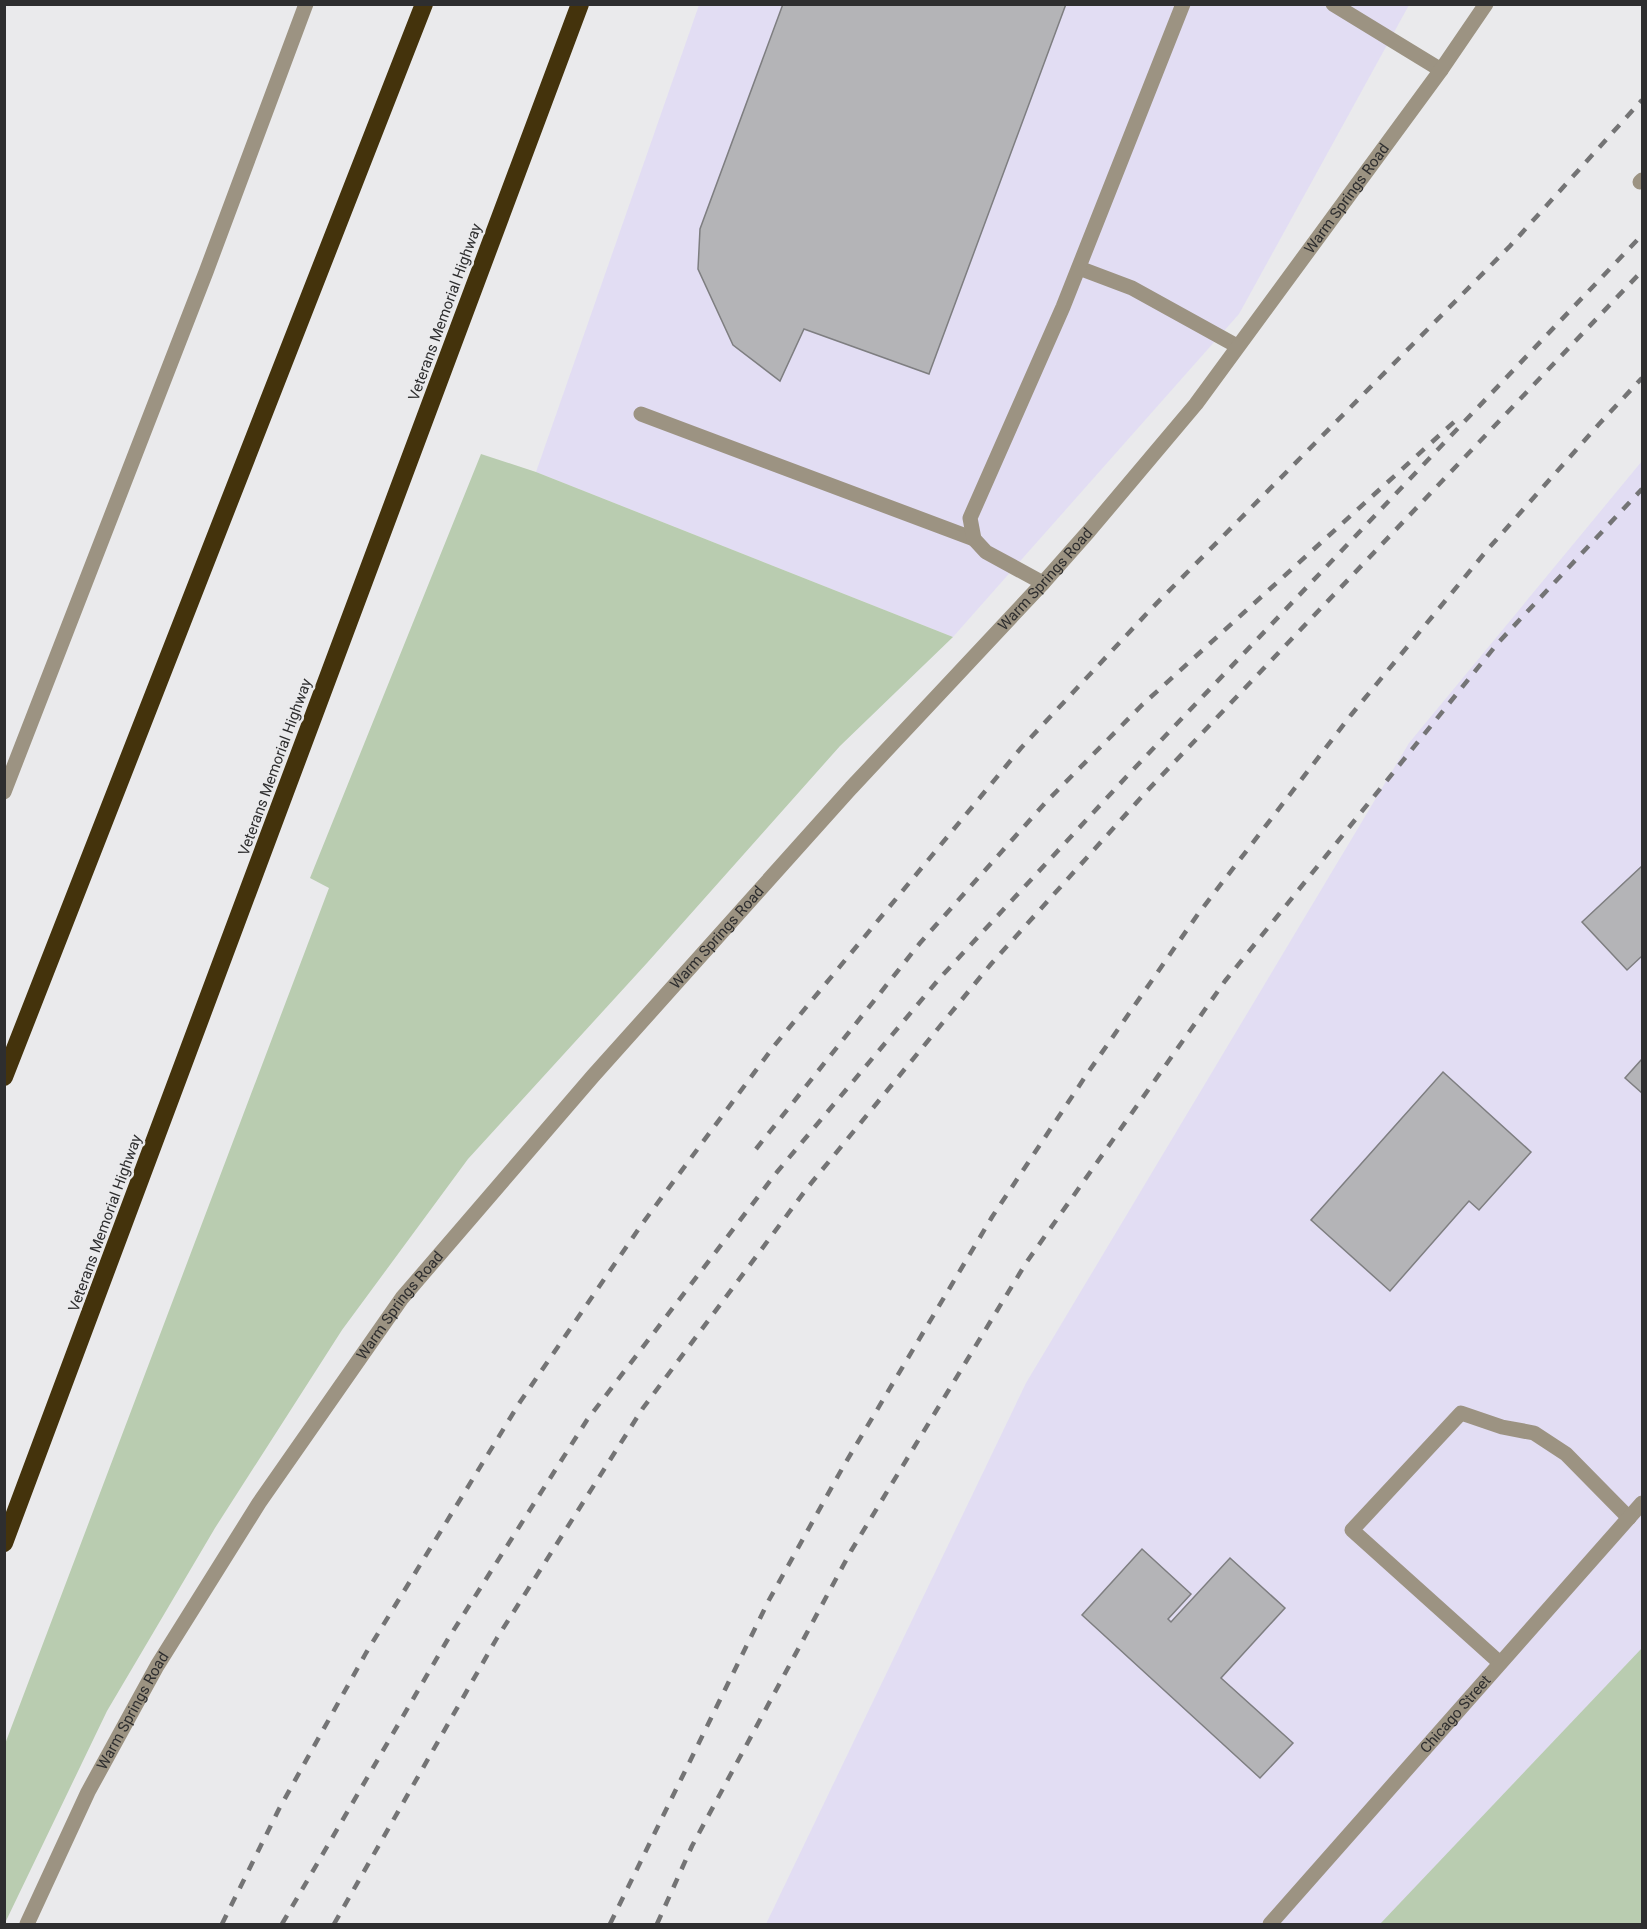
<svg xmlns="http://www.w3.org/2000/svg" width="1647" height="1929" font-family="Roboto,sans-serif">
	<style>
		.industrial { fill: #e2ddf3 }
		.green { fill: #b9ccb0 }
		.building { fill: #b4b4b7; stroke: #7e7e80; stroke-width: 1.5 }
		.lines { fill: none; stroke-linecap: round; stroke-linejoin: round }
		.minor { stroke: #9c9382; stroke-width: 15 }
		.highway { stroke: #44330c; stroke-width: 18 }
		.rail { stroke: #747475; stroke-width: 4.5; stroke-dasharray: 10 10; stroke-linecap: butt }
		.labels { text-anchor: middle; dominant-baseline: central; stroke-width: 5; stroke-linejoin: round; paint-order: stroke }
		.street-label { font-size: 15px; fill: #2e2e2f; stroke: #eaeaec }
	</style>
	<rect width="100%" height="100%" fill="#eaeaec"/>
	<g class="industrial">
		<polygon points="699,5 1409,5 1239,314 953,637 536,472"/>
		<polygon points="1642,461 1642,1650 1390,1924 766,1924 1026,1383 1409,743"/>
	</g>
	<g class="green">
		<polygon points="481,454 536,472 953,637 840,746 647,963 468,1159 342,1330 215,1528 107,1711 5,1923 5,1744 329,888 310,878"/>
		<polygon points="1642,1648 1642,1924 1380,1924"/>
	</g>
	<g class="building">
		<polygon points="783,4 1066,4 929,374 804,329 780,381 733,345 698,269 700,229"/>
		<polygon points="1642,866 1642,956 1627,970 1582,922"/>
		<polygon points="1642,1059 1642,1093 1625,1078"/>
		<polygon points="1443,1072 1531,1152 1479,1210 1469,1201 1390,1291 1311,1220"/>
		<polygon points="1142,1549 1191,1594 1168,1619 1171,1622 1230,1558 1285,1608 1221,1678 1293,1743 1260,1778 1082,1615"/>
	</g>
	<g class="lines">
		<g class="minor">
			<polyline points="1333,4 1441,70"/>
			<polyline points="1640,182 1642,180"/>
			<polyline points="1079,268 1132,288 1237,346"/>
			<polyline points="641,414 974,539"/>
			<polyline points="1043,583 986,552 974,539 970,518 1063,307 1183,4"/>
			<polyline points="4,792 206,272 306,4"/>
			<polyline points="1500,1663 1352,1530 1461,1413 1502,1427 1534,1433 1566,1454 1629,1518"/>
			<path id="s1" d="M27 1924 88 1792 157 1666 259 1503 402 1298 593 1076 851 788 1043 583 1089 531 1196 404 1441 70 1486 4"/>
			<path id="s2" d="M1270 1924 1642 1503"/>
		</g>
		<g class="highway">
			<polyline points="4,1077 424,4"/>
			<polyline points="4,1543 580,4"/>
		</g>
		<g class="rail">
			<polyline points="756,1149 920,943 1046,802 1142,705 1454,422"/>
			<polyline points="222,1924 279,1809 366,1653 520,1402 642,1224 774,1046 1021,748 1151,609 1510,246 1642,100"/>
			<polyline points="282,1924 448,1639 587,1420 777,1172 939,979 1129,774 1642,235"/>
			<polyline points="334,1924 497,1638 643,1408 808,1187 991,964 1146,792 1642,271"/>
			<polyline points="610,1924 769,1600 843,1467 992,1217 1087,1074 1198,914 1351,715 1488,549 1600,423 1642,378"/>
			<polyline points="657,1924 692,1846 851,1551 1026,1263 1225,981 1497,644 1642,489"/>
		</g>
	</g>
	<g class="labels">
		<g class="street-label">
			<text stroke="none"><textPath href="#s1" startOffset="2182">Warm Springs Road</textPath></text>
			<text transform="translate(445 312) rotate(-70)">Veterans Memorial Highway</text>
			<text stroke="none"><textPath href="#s1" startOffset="1696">Warm Springs Road</textPath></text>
			<text transform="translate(275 767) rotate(-70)">Veterans Memorial Highway</text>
			<text stroke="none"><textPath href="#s1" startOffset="1210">Warm Springs Road</textPath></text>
			<text transform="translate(105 1223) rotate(-70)">Veterans Memorial Highway</text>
			<text stroke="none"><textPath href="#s1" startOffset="724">Warm Springs Road</textPath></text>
			<text stroke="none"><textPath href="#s1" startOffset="238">Warm Springs Road</textPath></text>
			<text stroke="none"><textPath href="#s2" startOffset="280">Chicago Street</textPath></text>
		</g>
	</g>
	<rect width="1647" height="1929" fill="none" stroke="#2e2e2f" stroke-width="12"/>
</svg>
